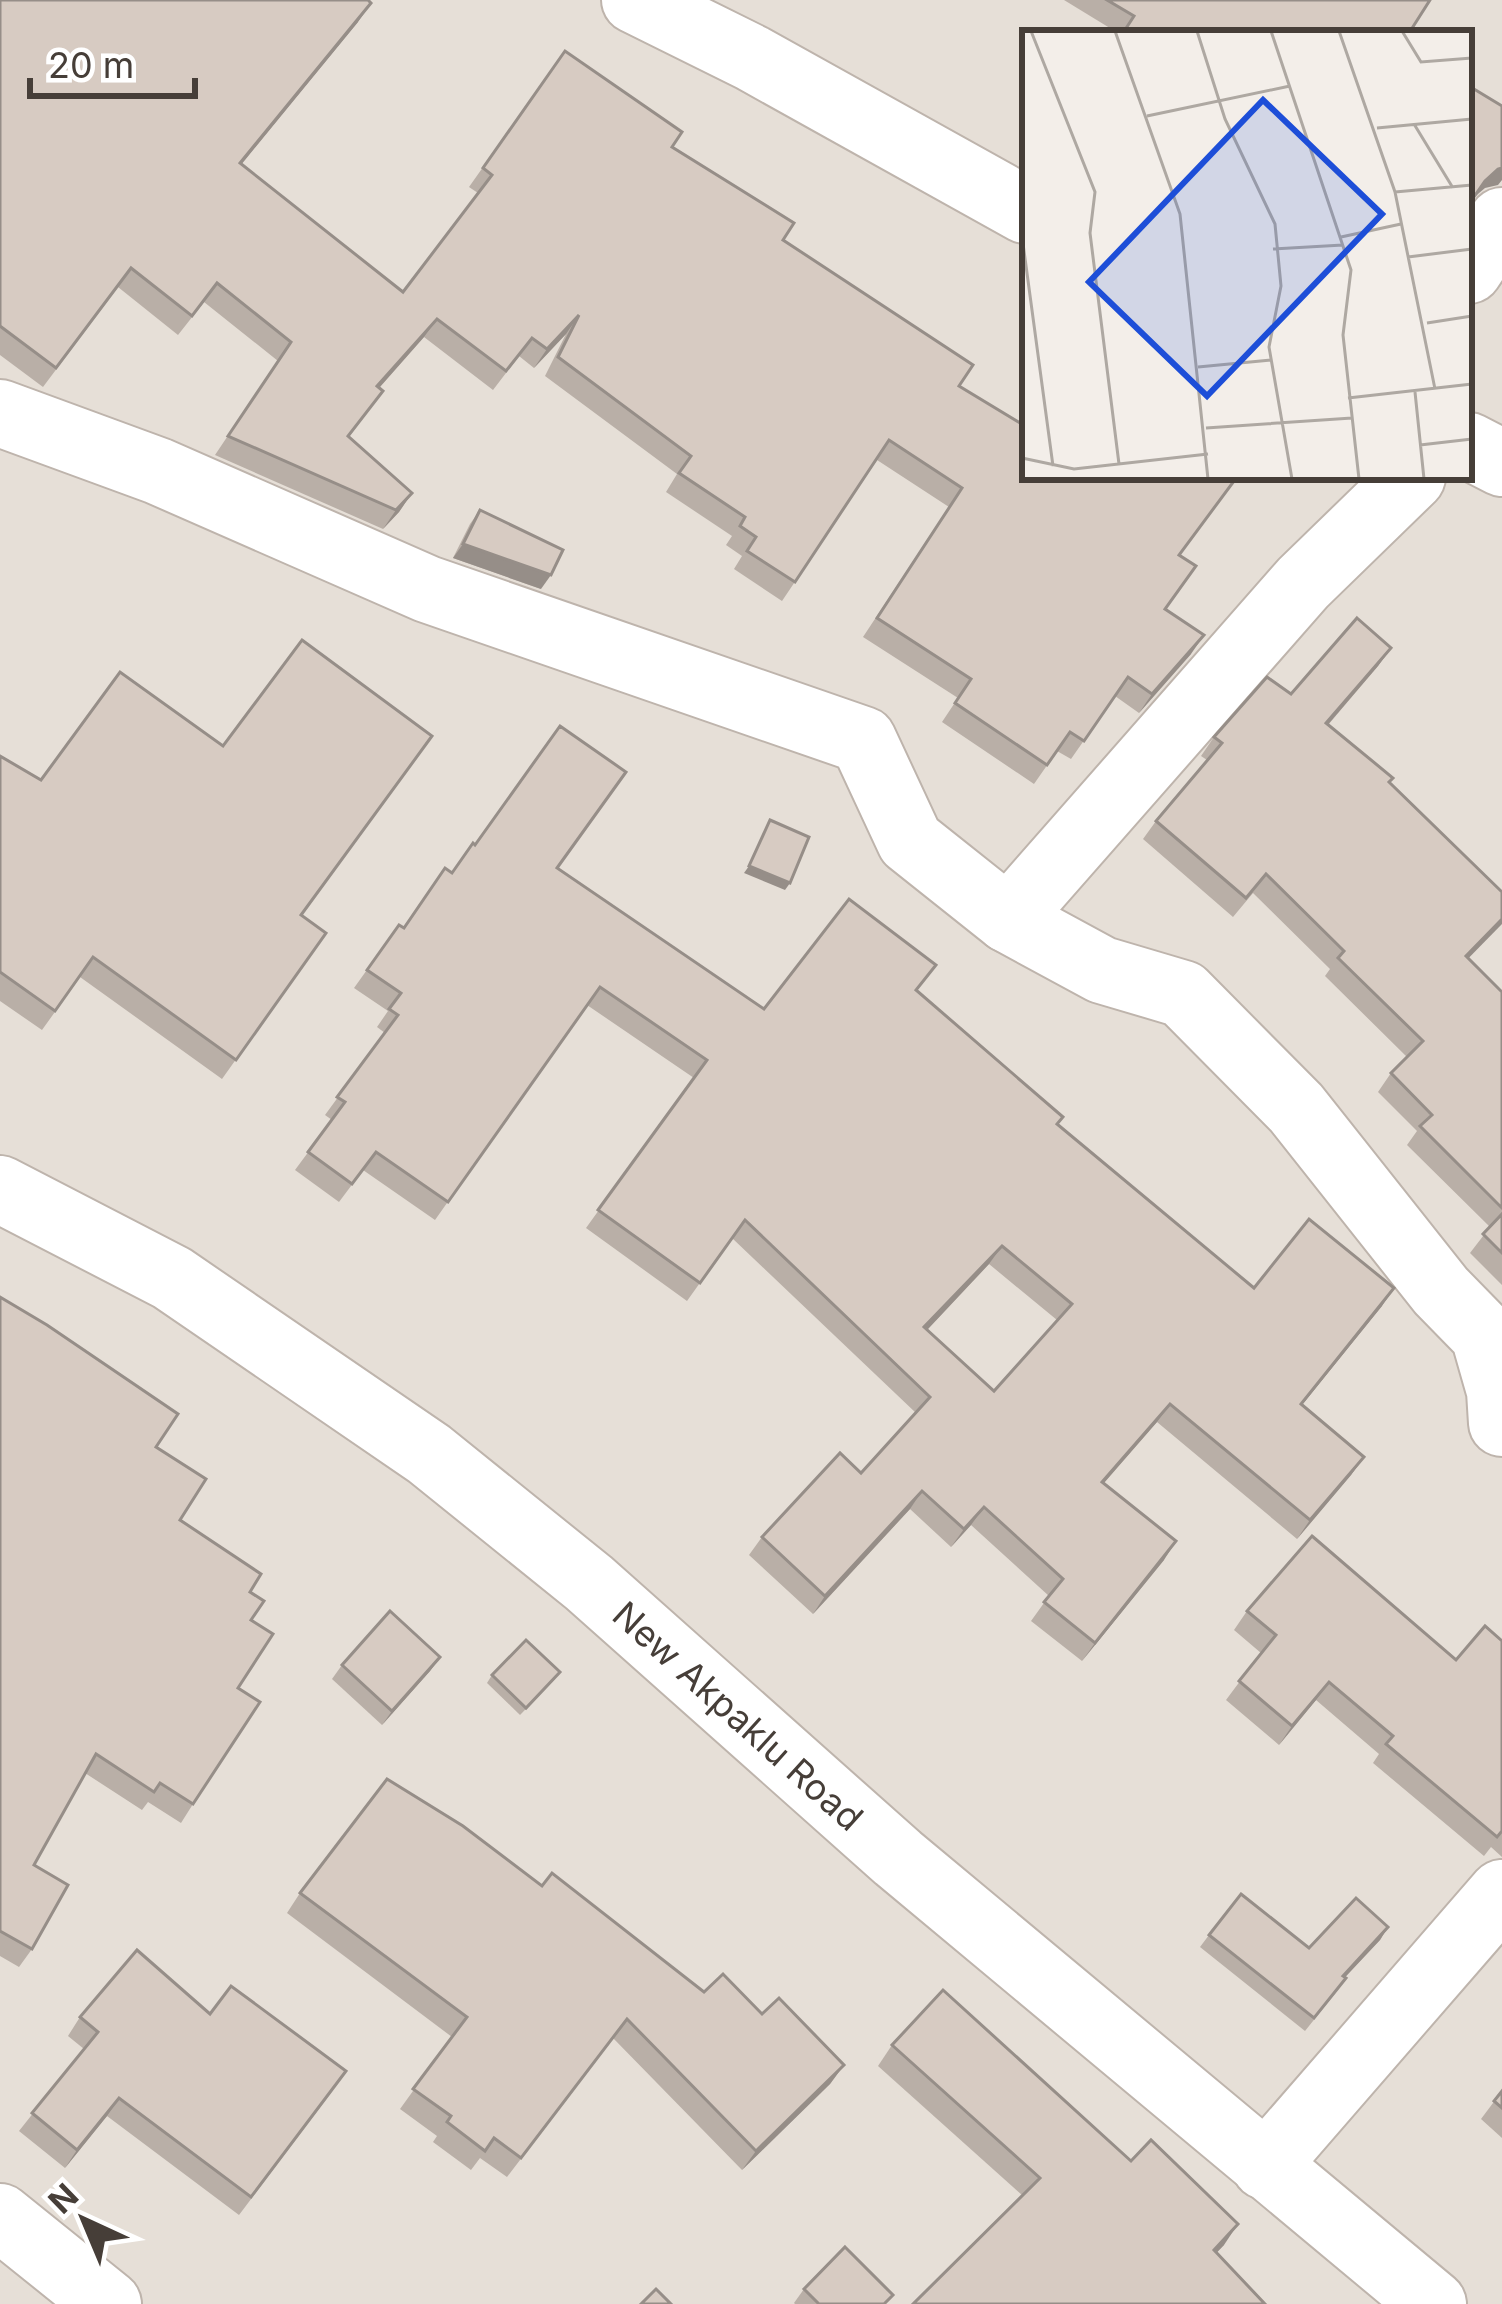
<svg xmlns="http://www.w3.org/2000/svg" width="1502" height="2304" font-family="Inter,sans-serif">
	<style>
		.residential { fill: #e6dfd7; fill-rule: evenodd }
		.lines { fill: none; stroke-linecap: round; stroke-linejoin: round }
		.minor-casing { stroke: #beb4ac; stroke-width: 70 }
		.minor { stroke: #fff; stroke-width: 66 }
		.wall { fill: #b9afa7; fill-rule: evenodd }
		.shaded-wall { fill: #968e88 }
		.building { fill: #d7cbc2; stroke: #968e88; stroke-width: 3; fill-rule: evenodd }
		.labels { text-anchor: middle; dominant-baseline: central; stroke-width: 9; stroke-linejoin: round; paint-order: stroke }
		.street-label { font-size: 36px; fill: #463e38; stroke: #fff }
		.inset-road { fill: none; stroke: #aea8a2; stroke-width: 3 }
		.view { fill: #1d4ed8; fill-opacity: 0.15; stroke: #1d4ed8; stroke-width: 6 }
		.inset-edge { fill: none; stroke: #463e38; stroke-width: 6 }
	</style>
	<rect width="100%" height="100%" fill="#f3eee9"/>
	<path class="residential" d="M0 0H1502V2304H0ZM1025 33H1469V477H1025Z"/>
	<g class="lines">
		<g class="minor-casing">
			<g id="minor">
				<polyline points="635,0 752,58 1025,210"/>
				<polyline points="1469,270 1502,221"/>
				<polyline points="0,413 158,471 427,589 863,740 910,841 1008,919 1102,970 1183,994 1296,1108 1441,1291 1484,1335 1500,1391 1502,1423"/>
				<polyline points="1469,446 1502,463"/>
				<polyline points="1008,919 1303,583 1412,477"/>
				<polyline points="0,1189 172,1278 429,1454 589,1583 898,1858 1433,2304"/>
				<polyline points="1265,2166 1502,1893"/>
				<polyline points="0,2217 108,2304"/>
			</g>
		</g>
		<use href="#minor" class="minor"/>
	</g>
	<g class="wall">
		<polygon points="0,0 358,22 241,164 403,292 478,193 469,187 565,51 672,147 959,386 1180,555 1165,609 1191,654 1139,713 1115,696 1071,759 1057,751 1034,784 942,722 958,698 863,637 949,507 877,460 782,601 734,569 742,556 726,545 732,536 666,492 677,474 545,376 566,334 534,368 519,356 493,390 424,337 379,388 383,391 349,437 412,493 399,512 383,529 215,455 278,361 204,302 178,335 118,287 43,387 0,355"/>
		<polygon points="1064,0 1430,0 1409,33 1118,33"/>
		<polygon points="480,510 541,589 453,558 470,524"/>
		<polygon points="1391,648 1378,666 1328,725 1390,782 1468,958 1502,992 1502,1285 1470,1253 1490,1227 1407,1145 1417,1131 1378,1092 1391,1073 1407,1057 1325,976 1330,969 1253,893 1233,917 1143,839 1156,821 1207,760 1201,756 1214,737 1291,694"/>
		<polygon points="0,756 41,780 301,915 326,933 222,1079 80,977 42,1030 0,1001"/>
		<path d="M557 868 764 1009 917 990 1057 1125 1254 1288 1382 1306 1302 1405 1364 1457 1351 1475 1297 1539 1157 1422 1104 1483 1164 1560 1082 1661 1031 1621 1049 1596 971 1525 951 1547 910 1509 813 1614 749 1555 762 1537 861 1473 916 1413 732 1238 687 1301 586 1228 694 1078 587 1005 435 1220 363 1170 339 1202 295 1170 332 1120 325 1115 385 1033 377 1027 388 1011 354 988 399 925 404 928 452 873ZM989 1264 1057 1320 994 1391 927 1330Z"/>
		<polygon points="0,1297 156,1447 180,1520 250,1592 251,1620 238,1688 193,1804 181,1823 148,1802 142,1810 85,1773 34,1865 32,1949 19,1967 0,1956"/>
		<polygon points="1247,1611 1456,1660 1502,1641 1502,1857 1491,1847 1484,1856 1373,1763 1379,1754 1316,1700 1279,1745 1226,1700 1261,1653 1234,1630"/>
		<polygon points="440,1657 430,1671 382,1725 332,1679 342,1665"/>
		<polygon points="492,1675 555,1679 520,1715 487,1683"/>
		<polygon points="542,1886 704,1992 762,2014 844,2065 830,2084 742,2170 613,2038 507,2177 480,2158 471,2170 433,2142 437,2136 400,2109 452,2037 287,1913 300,1893"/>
		<polygon points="1388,1927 1380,1940 1345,1977 1337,1991 1305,2031 1200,1947 1209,1935 1309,1948"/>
		<polygon points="210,2014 333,2090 239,2215 107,2116 65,2168 19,2131 84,2049 68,2036 80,2017"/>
		<polygon points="892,2045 1224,2245 1216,2253 1022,2195 878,2066"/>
		<polygon points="1502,2091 1502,2138 1481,2119"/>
		<polygon points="804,2289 887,2304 795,2304 794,2303"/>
	</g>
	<g class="shaded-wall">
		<polygon points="371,3 358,22 227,182 240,163"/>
		<polygon points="1502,168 1502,180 1498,185 1485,188 1472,199 1485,181 1498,169"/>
		<polygon points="579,315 566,334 534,368 547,349"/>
		<polygon points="437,319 424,337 364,405 377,386"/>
		<polygon points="412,493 399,512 383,529 396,510"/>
		<polygon points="463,544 551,575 541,589 453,558"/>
		<polygon points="1204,635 1191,654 1139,713 1152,694"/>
		<polygon points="1391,648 1378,666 1313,742 1326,723"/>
		<polygon points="749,866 790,883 785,890 744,873"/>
		<polygon points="1502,919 1502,924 1453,974 1466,956"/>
		<polygon points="1002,1246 989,1264 912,1346 924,1327"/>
		<polygon points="1394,1288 1382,1306 1288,1422 1301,1404"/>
		<polygon points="1170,1404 1157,1422 1089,1500 1102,1482"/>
		<polygon points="1364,1457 1351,1475 1297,1539 1310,1520"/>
		<polygon points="922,1491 910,1509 813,1614 825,1596"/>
		<polygon points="984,1507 971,1525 951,1547 964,1529"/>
		<polygon points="1176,1541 1164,1560 1082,1661 1095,1643"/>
		<polygon points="440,1657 430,1671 382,1725 392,1711"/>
		<polygon points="1329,1682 1316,1700 1279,1745 1292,1726"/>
		<polygon points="1388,1927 1380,1940 1335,1988 1343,1976"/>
		<polygon points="844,2065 830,2084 742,2170 756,2151"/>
		<polygon points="119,2098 107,2116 65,2168 77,2150"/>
		<polygon points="1238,2224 1224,2245 1200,2270 1214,2250"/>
	</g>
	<g class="building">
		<polygon points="0,0 368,0 371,3 240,163 403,292 492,175 483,168 565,51 682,132 672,147 794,223 783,240 973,365 959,386 1025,426 1025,477 1237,477 1179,555 1196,566 1165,609 1204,635 1152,694 1128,677 1084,741 1070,732 1047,765 955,703 971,679 877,618 962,488 889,440 795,582 747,551 756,537 740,526 745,517 679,473 691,456 558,357 579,315 547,349 532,338 506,371 437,319 377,386 383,391 348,436 412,493 396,510 228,436 291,342 217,283 192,316 131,268 56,368 0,326"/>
		<polygon points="1107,0 1430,0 1409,33 1123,33 1134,16"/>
		<polygon points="1469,86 1502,106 1502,168 1498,169 1485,181 1469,204"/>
		<polygon points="480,510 563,550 551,575 463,544"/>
		<polygon points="1357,618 1391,648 1326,723 1393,778 1389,782 1502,892 1502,919 1466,956 1502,992 1502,1208 1420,1126 1432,1115 1391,1073 1423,1041 1338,958 1344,951 1266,874 1246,898 1156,821 1222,743 1214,737 1267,677 1291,694"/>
		<polygon points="302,640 432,736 301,915 326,933 236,1060 93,957 55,1011 0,972 0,756 41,780 120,672 223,746"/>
		<path d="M560 726 626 772 557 868 764 1009 849 899 936 965 916 990 1063 1117 1057 1124 1254 1288 1309 1219 1394 1288 1301 1404 1364 1457 1310 1520 1170 1404 1102 1482 1176 1541 1095 1643 1044 1602 1063 1579 984 1507 964 1529 922 1491 825 1596 762 1537 840 1453 861 1473 930 1397 745 1220 700 1283 598 1210 707 1060 600 987 448 1202 376 1152 352 1184 308 1152 345 1102 337 1097 398 1015 389 1009 401 993 367 970 399 925 404 928 445 868 452 873 473 843 475 845ZM1002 1246 1072 1304 994 1391 924 1327Z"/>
		<polygon points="770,820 809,837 790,883 749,866"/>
		<polygon points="1502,1214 1502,1253 1483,1234"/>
		<polygon points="0,1297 47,1325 178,1414 156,1447 206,1479 180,1520 261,1574 250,1592 264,1601 251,1620 273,1634 238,1688 260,1702 193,1804 160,1783 154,1792 96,1754 34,1865 68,1885 32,1949 0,1931"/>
		<polygon points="1312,1536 1456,1660 1485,1626 1502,1641 1502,1831 1497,1837 1386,1744 1393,1736 1329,1682 1292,1726 1239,1681 1276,1635 1247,1611"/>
		<polygon points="390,1611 440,1657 392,1711 342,1665"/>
		<polygon points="526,1640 560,1672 526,1708 492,1675"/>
		<polygon points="387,1779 463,1826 542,1886 552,1873 704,1992 723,1974 762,2014 779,1998 844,2065 756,2151 627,2019 521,2158 494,2138 485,2151 447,2122 451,2116 413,2089 467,2017 300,1893"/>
		<polygon points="1241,1894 1309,1948 1356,1898 1388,1927 1343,1976 1346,1978 1314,2018 1209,1935"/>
		<polygon points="137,1950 210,2014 231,1986 346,2071 251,2197 119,2098 77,2150 32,2113 98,2032 80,2017"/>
		<polygon points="943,1990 1131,2161 1151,2140 1238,2224 1214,2250 1265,2304 913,2304 1040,2178 892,2045"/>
		<polygon points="1502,2091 1502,2108 1494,2101"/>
		<polygon points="845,2247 893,2295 884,2304 819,2304 804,2289"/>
		<polygon points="656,2289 671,2304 641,2304"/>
	</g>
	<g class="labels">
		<g class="street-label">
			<text transform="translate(738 1716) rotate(42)">New Akpaklu Road</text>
		</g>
	</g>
	<g transform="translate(1022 30)">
		<rect width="450" height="450" fill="#f3eee9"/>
		<path class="inset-road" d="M9 1 73 162 68 203 97 434M93 1 158 184 186 449M175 1 203 89 253 194 259 256 247 317 270 449M249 1 329 240 321 305 337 449M317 1 373 162 413 359M380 1 399 32 450 28M125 86 268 56M392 94 431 158M355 98 450 89M373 162 450 155M0 206 31 436M319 207 379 194M251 219 321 215M386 227 450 219M405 293 450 286M176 337 249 330M393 362 402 449M326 368 450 354M184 398 330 388M398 415 450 409M0 428 52 439 186 424"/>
		<path class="view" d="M241 70 360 184 185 366 67 252Z"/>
		<rect width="450" height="450" class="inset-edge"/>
	</g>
	<g transform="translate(84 2220) rotate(316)" stroke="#ffffff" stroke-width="9" paint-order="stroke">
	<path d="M0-9L21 45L0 30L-21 45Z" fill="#463e38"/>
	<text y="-18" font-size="33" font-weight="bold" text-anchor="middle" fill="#463e38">N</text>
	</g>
	<path d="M30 78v18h165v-18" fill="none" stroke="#463e38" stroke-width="6"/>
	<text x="48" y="78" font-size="36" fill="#463e38" stroke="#ffffff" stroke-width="9" paint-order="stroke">20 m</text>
</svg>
